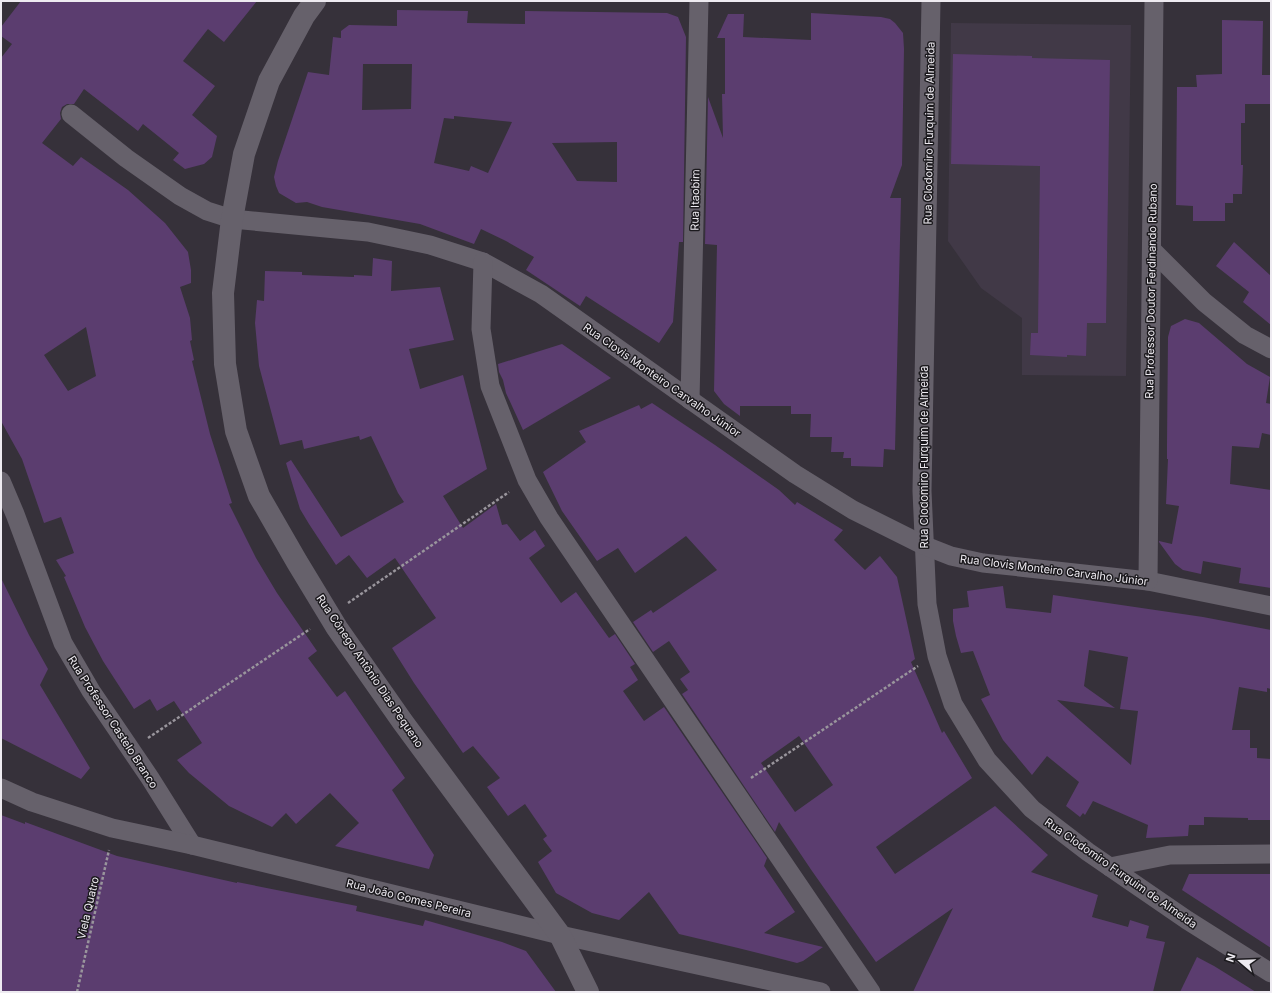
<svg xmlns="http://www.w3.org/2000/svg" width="1272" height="993" font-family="Inter,sans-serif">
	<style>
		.built { fill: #413947 }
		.building { fill: #5b3d6f; fill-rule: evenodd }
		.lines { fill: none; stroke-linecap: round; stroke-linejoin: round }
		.path { stroke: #99959c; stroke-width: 2.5; stroke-dasharray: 3 2; stroke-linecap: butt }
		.minor { stroke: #66616b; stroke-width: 19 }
		.tertiary { stroke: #66616b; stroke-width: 22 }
		.labels { text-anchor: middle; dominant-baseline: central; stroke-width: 3; stroke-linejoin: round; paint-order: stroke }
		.street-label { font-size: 11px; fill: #eeebf1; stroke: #1c1a1e }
	</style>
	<rect width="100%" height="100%" fill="#36313a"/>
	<polygon class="built" points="951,23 1131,25 1126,376 1022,375 1022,318 981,288 948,241"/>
	<g class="building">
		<path d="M21 1H257L224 42 208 29 183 61 215 86 192 115 217 136 212 157 204 164 185 169 173 160 179 153 143 124 138 131 84 89 74 104H67L62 107 60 113 61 119 42 143 73 166 81 157 128 190 165 223 188 252 191 270V283L180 287 190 318 192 340 190 341 194 360 192 361 210 434 232 503 229 504 256 558 277 593 317 651 308 658 337 697 345 691 405 778 392 790 434 855 429 869 335 846 359 823 330 793 296 824 286 813 272 827 229 806 189 773 177 760 202 743 174 701 157 711 150 699 134 709 103 661 85 627 64 577 66 576 56 560 74 553 61 517 44 523 22 459 1 421V58L12 44 1 36V27ZM86 327 96 376 68 391 44 355Z"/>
		<path d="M397 10 468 11 467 23 525 24V11L667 13 678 17 686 37 683 242H679L673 322 659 343 586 296 580 306 526 270 534 257 506 241 481 229 474 244 420 224 322 207 307 202 296 203 279 193 276 186 274 177 278 161 308 72 329 75 333 37 341 38V31L349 25 397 26ZM363 64H412L411 109 362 110ZM454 116 512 122 488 173 471 166 469 171 434 163 444 118 454 119ZM617 142V182L577 181 552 143Z"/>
		<polygon points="811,13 881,17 890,19 895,23 903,33 904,49 902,165 890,198 901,198 895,450 884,449 883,467 851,466 851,458 843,458 844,452 831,452 832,437 810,437 811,414 791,414 791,406 740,406 740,416 724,404 714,391 717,245 705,244 708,97 723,138 722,94 725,94 725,38 717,38 728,14 744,14 743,37 811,40"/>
		<polygon points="1222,20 1263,21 1262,75 1271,75 1271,104 1245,104 1245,123 1241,123 1241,165 1243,165 1242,194 1233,194 1233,203 1225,203 1225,221 1193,221 1193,206 1176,205 1177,87 1197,87 1196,75 1222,74"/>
		<polygon points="953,54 1032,56 1032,58 1110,60 1106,323 1087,323 1086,356 1067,355 1067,357 1030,355 1031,333 1038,333 1040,166 951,164"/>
		<polygon points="1234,242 1271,276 1271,325 1243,302 1249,292 1216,266"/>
		<polygon points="373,258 392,261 391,291 440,287 454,340 409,349 420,389 463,375 487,469 443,496 463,528 496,504 502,525 507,524 520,541 535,530 545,546 529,558 561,603 576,592 609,638 615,634 635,664 630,667 638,680 623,691 644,721 664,707 767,858 764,866 795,912 764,933 823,947 803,961 797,963 738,948 679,934 649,892 619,920 592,913 556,893 538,862 552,851 543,839 547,836 525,804 508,816 487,787 500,778 473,746 463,753 414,683 392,648 436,618 395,558 367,578 349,555 336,565 309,524 300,509 286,463 291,460 341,537 404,502 398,493 371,436 360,440 359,436 304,449 302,440 280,445 259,366 255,323 257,300 264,301 265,271 302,272 302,275 354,277 354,275 372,276"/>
		<polygon points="1185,319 1199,323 1247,364 1270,377 1266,403 1271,404 1271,435 1262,433 1259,448 1232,446 1230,484 1271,490 1271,588 1239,583 1241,568 1203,561 1201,574 1183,570 1175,564 1159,542 1159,541 1172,544 1179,506 1166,504 1168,459 1167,459 1167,444 1168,337 1171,326"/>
		<polygon points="562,344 611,378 523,430 506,393 503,380 499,372 498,364"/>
		<path d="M652 403 715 445 779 490 795 505 797 502 843 530 834 540 865 570 880 556 897 577 915 659 911 662 942 733 944 731 972 778 876 847 895 874 995 806 1048 855 1031 872 1098 895 1092 917 1128 927 1130 920 1149 926 1146 938 1165 942 1153 992H913L953 908 876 962 812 871 779 822 775 832 682 694 688 690 680 679 690 672 669 641 653 652 633 622 651 610 653 613 717 570 686 536 635 573 618 548 597 561 562 511 543 472 586 442 579 431 639 405 641 409ZM799 736 833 785 795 812 761 763Z"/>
		<polygon points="1,578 29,635 48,669 40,685 90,768 81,779 1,738"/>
		<path d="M1003 586 1006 608 1051 613 1053 595 1203 617 1271 630V689L1267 688V692L1239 687 1232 730H1250V748H1257V758L1271 759V820H1248V818L1204 817V825H1189L1188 836 1146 838 1148 825 1093 801 1085 815 1083 813 1080 817 1066 806 1079 782 1047 756 1032 775 1003 740 981 699 990 695 973 651 961 653 956 636 953 621V609L969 607 967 591ZM1089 650 1128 657 1120 709 1138 711 1131 765 1057 700 1115 708 1084 686Z"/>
		<polygon points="1,815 25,824 25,822 117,856 237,883 237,882 357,906 356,911 423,926 425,920 502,942 526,951 556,992 1,992"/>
		<polygon points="1189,874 1271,874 1271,948 1182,890"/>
		<polygon points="1197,957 1214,966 1256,992 1180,992"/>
	</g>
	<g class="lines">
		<g class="path">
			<polyline points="348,603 509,492"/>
			<polyline points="148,738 310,629"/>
			<polyline points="751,778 918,666"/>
			<polyline points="77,992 109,850"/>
		</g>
		<g class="minor">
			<polyline points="931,1 922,491 927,604 937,656 953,704 987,760 1032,809 1088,852 1187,920 1271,973"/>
			<polyline points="71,114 126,158 180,196 207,211 232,219 368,232 430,245 483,262 541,294 795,474 853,510 923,545 951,556 983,563 1148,581 1271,606"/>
			<polyline points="1152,250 1204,302 1245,335 1271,349"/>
			<polyline points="483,262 481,329 490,386 527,480 549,518 871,992"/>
			<polyline points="690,400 699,1"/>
			<polyline points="1,481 15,514 63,643 91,691 150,778 192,845"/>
			<polyline points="1148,581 1154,1"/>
			<polyline points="1,788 32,802 112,828 192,845 560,935 821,992"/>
			<polyline points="1110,867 1170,855 1271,854"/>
		</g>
		<polyline class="tertiary" points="315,1 304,16 269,81 244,154 232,219 223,293 225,364 236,431 259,496 297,562 337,628 402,721 560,935 588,992"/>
	</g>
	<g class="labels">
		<g class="street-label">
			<text transform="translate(929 133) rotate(-89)">Rua Clodomiro Furquim de Almeida</text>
			<text transform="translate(695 200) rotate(-89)">Rua Itaobim</text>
			<text transform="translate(1151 291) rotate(-89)">Rua Professor Doutor Ferdinando Rubano</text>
			<text transform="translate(662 380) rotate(35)">Rua Clovis Monteiro Carvalho Júnior</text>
			<text transform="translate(924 457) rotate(-90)">Rua Clodomiro Furquim de Almeida</text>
			<text transform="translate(1054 570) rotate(7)">Rua Clovis Monteiro Carvalho Júnior</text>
			<text transform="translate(370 671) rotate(56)">Rua Cônego Antônio Dias Pequeno</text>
			<text transform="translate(113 722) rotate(57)">Rua Professor Castelo Branco</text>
			<text transform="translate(1121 873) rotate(35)">Rua Clodomiro Furquim de Almeida</text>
			<text transform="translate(409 898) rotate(14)">Rua João Gomes Pereira</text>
			<text transform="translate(88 908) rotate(-77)">Viela Quatro</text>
		</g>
	</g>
	<rect width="1272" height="993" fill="none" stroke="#eeebf1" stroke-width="4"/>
	<g transform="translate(1240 961) rotate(289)" stroke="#1c1a1e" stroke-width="3" paint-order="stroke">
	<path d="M0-3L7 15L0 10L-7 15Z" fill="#eeebf1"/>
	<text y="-6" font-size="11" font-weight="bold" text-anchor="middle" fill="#eeebf1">N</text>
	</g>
</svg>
